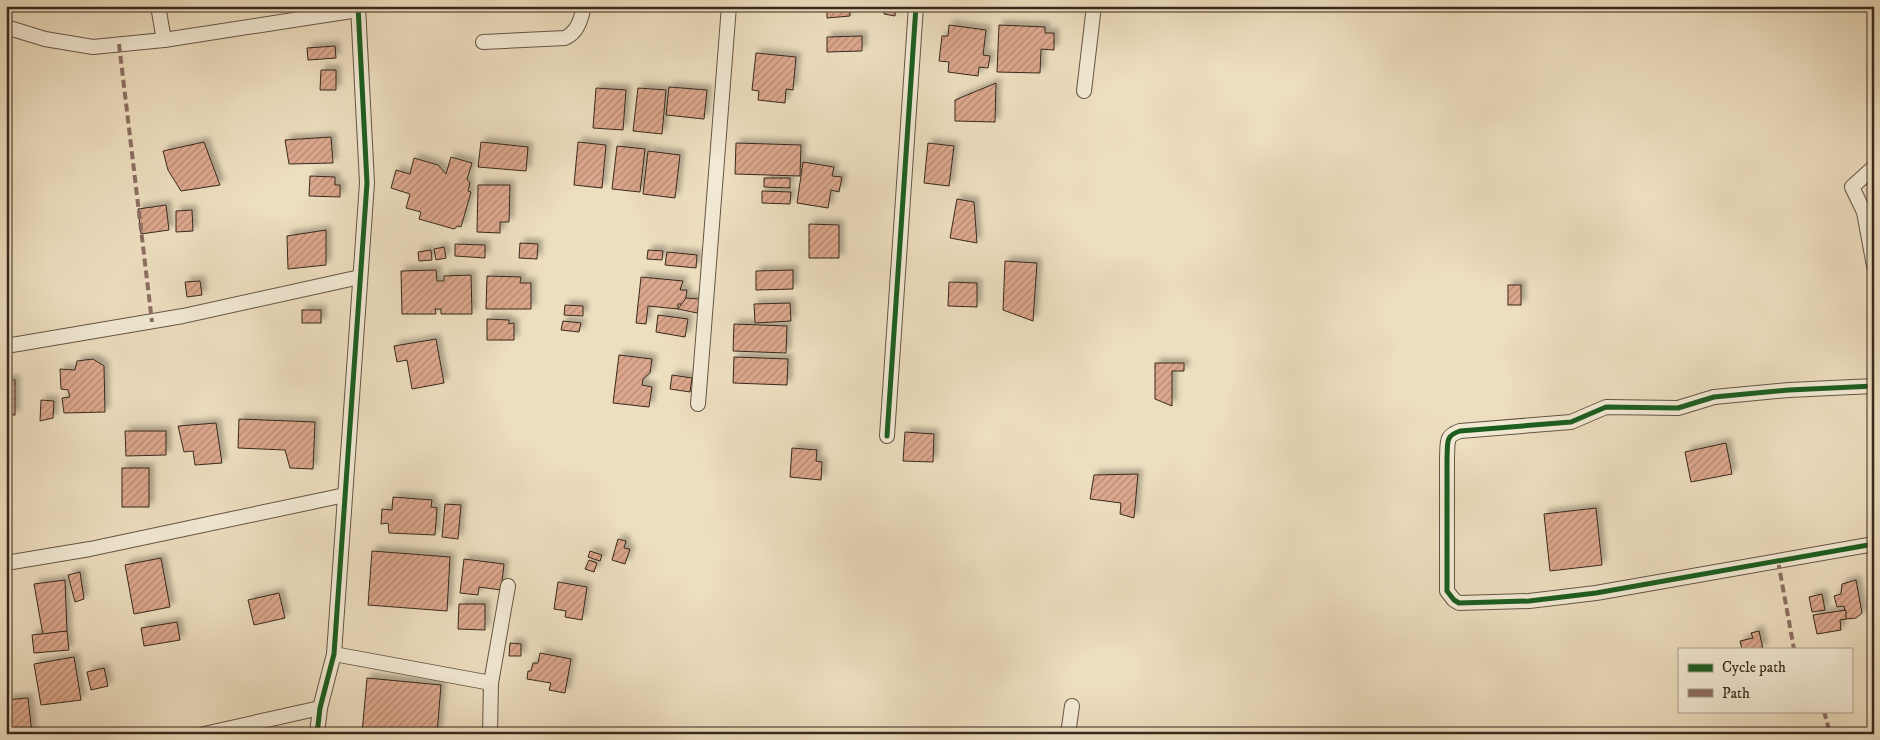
<svg xmlns="http://www.w3.org/2000/svg" width="1880" height="740" font-family="'IM FELL DW Pica',serif">
	<style>
		.building { fill: url(#building-hatch); stroke: #38291c; filter: url(#shadow) }
		.lines { fill: none; stroke-linecap: round; stroke-linejoin: round }
		.street-casing { stroke: #655645; stroke-width: 16 }
		.street { stroke: #f3ead5; stroke-width: 14 }
		.quiet { stroke: #8d6e63; stroke-width: 4; stroke-dasharray: 8 4; stroke-linecap: butt }
		.cycleway-casing { stroke: #f3ead5; stroke-width: 8 }
		.cycleway { stroke: #1b5e20; stroke-width: 5 }
	</style>
	<defs>
		<pattern id="building-hatch" width="6" height="6" patternUnits="userSpaceOnUse" patternTransform="scale(1.25)"><rect width="6" height="6" fill="#dca78c"/><path d="M-1 1l2-2M0 6l6-6M5 7l2-2" fill="none" stroke="#b38872"/></pattern>
		<filter id="shadow"><feDropShadow dx="4.5" dy="-4.5" stdDeviation="2.5" flood-color="#0004"/></filter>
	</defs>
	<rect width="100%" height="100%" fill="#eddebf"/>
	<filter id="stains"><feTurbulence type="fractalNoise" baseFrequency=".004" numOctaves="4"/><feColorMatrix values="0 0 0 0 .2 0 0 0 0 .09 0 0 0 0 .02 0 0 0 .5 -.17"/></filter>
	<radialGradient id="worn" r=".72"><stop offset=".6" stop-color="#630" stop-opacity="0"/><stop offset="1" stop-color="#630" stop-opacity=".3"/></radialGradient>
	<g class="building">
		<polygon points="819,6 850,6 850,16 827,18 827,11 820,9"/>
		<polygon points="885,6 896,6 895,16 884,14"/>
		<polygon points="949,25 986,30 983,55 990,56 988,68 979,67 978,76 948,72 949,62 939,61 942,36 948,36"/>
		<polygon points="999,25 1045,27 1045,33 1054,33 1054,50 1041,49 1040,73 997,72"/>
		<polygon points="862,36 862,51 827,52 827,37"/>
		<polygon points="335,46 336,58 308,60 307,48"/>
		<polygon points="756,53 796,57 793,90 786,89 785,103 758,100 759,91 752,90"/>
		<polygon points="321,70 336,70 336,90 320,90"/>
		<polygon points="996,83 995,122 955,121 955,100"/>
		<polygon points="669,87 707,90 704,119 666,115"/>
		<polygon points="596,88 626,90 623,130 593,128"/>
		<polygon points="638,88 666,90 662,134 633,131"/>
		<polygon points="331,137 333,163 289,164 285,140"/>
		<polygon points="204,142 220,185 181,191 168,170 163,151"/>
		<polygon points="481,142 528,147 526,171 478,167"/>
		<polygon points="578,142 606,145 602,188 574,185"/>
		<polygon points="736,143 801,145 800,176 735,174"/>
		<polygon points="928,143 954,146 949,186 924,183"/>
		<polygon points="617,146 645,149 640,192 612,189"/>
		<polygon points="648,151 680,155 675,198 643,194"/>
		<polygon points="451,157 472,163 467,179 470,183 468,191 471,192 461,227 458,226 454,229 419,219 421,212 406,208 410,194 391,188 396,170 410,174 414,158 438,165 446,174"/>
		<polygon points="803,162 834,167 832,176 842,177 839,192 831,190 828,208 797,203"/>
		<polygon points="310,176 335,177 335,185 340,185 340,197 309,196"/>
		<polygon points="764,178 790,178 790,188 764,187"/>
		<polygon points="478,185 510,185 509,222 500,222 500,233 477,232"/>
		<polygon points="762,191 791,192 790,204 762,203"/>
		<polygon points="957,199 974,202 977,243 950,238"/>
		<polygon points="166,205 169,230 141,234 138,209"/>
		<polygon points="192,210 193,231 176,232 176,211"/>
		<polygon points="809,224 839,225 839,258 809,258"/>
		<polygon points="326,230 326,265 288,269 287,236"/>
		<polygon points="520,243 538,244 537,259 519,258"/>
		<polygon points="455,244 485,245 485,258 455,256"/>
		<polygon points="444,247 446,258 436,260 434,249"/>
		<polygon points="431,250 432,260 419,261 418,252"/>
		<polygon points="648,250 663,251 662,260 647,259"/>
		<polygon points="667,252 697,255 696,268 665,265"/>
		<polygon points="1005,261 1037,263 1033,321 1003,310"/>
		<polygon points="436,270 437,281 444,281 444,276 471,275 472,314 441,314 441,309 435,309 436,314 402,314 401,271"/>
		<polygon points="793,270 793,289 756,290 756,271"/>
		<polygon points="487,276 521,277 520,283 531,283 531,309 486,309"/>
		<polygon points="641,277 683,281 680,290 687,290 685,304 678,304 678,309 648,306 646,324 636,323"/>
		<polygon points="200,281 202,295 187,297 185,282"/>
		<polygon points="949,282 977,283 977,307 948,306"/>
		<rect x="1508" y="285" width="13" height="20"/>
		<polygon points="686,298 700,299 697,313 678,309"/>
		<polygon points="790,303 791,321 755,323 754,304"/>
		<polygon points="565,305 583,306 583,316 564,315"/>
		<rect x="302" y="310" width="19" height="13"/>
		<polygon points="658,315 688,319 685,337 656,332"/>
		<polygon points="487,319 509,320 509,324 514,323 514,340 487,340"/>
		<polygon points="563,321 581,323 579,332 561,330"/>
		<polygon points="734,324 787,326 786,353 733,351"/>
		<polygon points="436,339 444,383 412,389 407,360 397,362 394,346"/>
		<polygon points="619,355 652,359 650,373 643,379 642,385 652,387 649,407 613,403"/>
		<polygon points="734,357 788,359 787,385 733,383"/>
		<polygon points="93,359 104,366 105,412 64,413 62,398 70,397 68,390 61,389 60,369 75,370 77,361"/>
		<polygon points="1155,363 1184,363 1184,371 1172,371 1172,406 1155,399"/>
		<polygon points="672,375 692,378 690,392 670,389"/>
		<rect x="6" y="380" width="9" height="35"/>
		<polygon points="41,400 54,401 53,418 40,421"/>
		<polygon points="239,419 315,422 313,469 290,468 285,450 238,448"/>
		<polygon points="216,423 222,463 195,465 193,451 184,452 178,426"/>
		<polygon points="125,431 166,431 166,455 126,456"/>
		<polygon points="905,432 934,434 933,462 903,461"/>
		<polygon points="1726,443 1732,474 1691,482 1685,452"/>
		<polygon points="792,448 817,450 816,461 822,462 821,480 790,477"/>
		<rect x="122" y="468" width="27" height="39"/>
		<polygon points="1138,474 1134,518 1120,514 1121,503 1090,499 1094,475"/>
		<polygon points="393,497 432,500 431,507 437,508 435,535 389,533 388,523 381,524 382,509 392,510"/>
		<polygon points="445,504 461,505 458,539 442,537"/>
		<polygon points="1596,508 1602,565 1550,571 1544,514"/>
		<polygon points="618,539 626,541 624,548 630,549 625,564 612,560"/>
		<polygon points="372,551 450,557 447,611 368,605"/>
		<polygon points="590,551 602,555 600,561 588,557"/>
		<polygon points="161,558 170,607 134,614 125,565"/>
		<polygon points="464,559 504,564 501,590 479,587 478,595 460,593"/>
		<polygon points="589,560 597,563 594,572 585,569"/>
		<polygon points="80,572 84,599 75,602 68,575"/>
		<polygon points="65,580 67,631 43,635 34,584"/>
		<polygon points="1856,580 1862,613 1856,618 1846,619 1844,606 1837,607 1834,596 1841,594 1842,584"/>
		<polygon points="558,582 587,587 582,620 565,617 566,611 554,609"/>
		<polygon points="279,593 285,618 254,625 248,600"/>
		<polygon points="1822,594 1825,610 1812,612 1809,597"/>
		<polygon points="459,604 485,604 485,630 458,629"/>
		<polygon points="1846,610 1846,619 1840,620 1841,630 1817,634 1813,615"/>
		<polygon points="177,622 180,640 144,646 141,628"/>
		<polygon points="67,631 69,650 34,653 32,635"/>
		<polygon points="1759,631 1763,649 1742,649 1740,641 1753,638 1751,633"/>
		<polygon points="510,643 521,644 521,656 509,656"/>
		<polygon points="540,653 571,659 565,693 549,690 551,683 527,679 528,671 531,671 533,663 538,663"/>
		<polygon points="74,657 81,700 41,705 34,664"/>
		<polygon points="104,668 108,686 91,690 87,672"/>
		<polygon points="367,678 441,685 437,734 362,733"/>
		<polygon points="28,698 32,734 6,734 6,700"/>
	</g>
	<g class="lines">
		<g class="street-casing">
			<g id="street">
				<polyline points="158,6 164,40"/>
				<polyline points="6,27 45,39 93,47 164,40 358,10"/>
				<path d="M483 42 565 38C578 32 581 19 584 6"/>
				<polyline points="1084,91 1094,6"/>
				<polyline points="1874,167 1852,187 1864,212 1874,266"/>
				<polyline points="6,346 183,316 360,277"/>
				<path d="M1874 386 1789 390 1714 397 1678 408 1606 407 1571 422 1460 431C1445 436 1448 442 1447 457V591L1454 600 1459 603 1529 601 1596 593 1874 544"/>
				<polyline points="698,404 729,6"/>
				<polyline points="887,436 916,6"/>
				<polyline points="6,563 90,549 345,495"/>
				<polyline points="334,654 491,683"/>
				<polyline points="204,734 320,708"/>
				<polyline points="317,734 320,708 334,654 367,183 358,6"/>
				<polyline points="490,734 491,683 508,586"/>
				<polyline points="1068,734 1072,706"/>
			</g>
		</g>
		<use href="#street" class="street"/>
		<g class="quiet">
			<polyline points="119,44 152,322"/>
			<polyline points="1778,561 1794,649"/>
			<polyline points="1824,711 1830,734"/>
		</g>
		<g class="cycleway-casing">
			<g id="cycleway">
				<path d="M1874 386 1789 390 1714 397 1678 408 1606 407 1571 422 1460 431C1445 436 1448 442 1447 457V591L1454 600 1459 603 1529 601 1596 593 1874 544"/>
				<polyline points="887,436 916,6"/>
				<polyline points="317,734 320,708 334,654 367,183 358,6"/>
			</g>
		</g>
		<use href="#cycleway" class="cycleway"/>
	</g>
	<rect width="1880" height="740" fill="none" stroke="#eddebf" stroke-width="25"/>
	<rect x="8" y="8" width="1865" height="725" fill="none" stroke="#38291c" stroke-width="2.5"/>
	<rect x="12" y="12" width="1855" height="715" fill="none" stroke="#38291c"/>
	<rect x="1678" y="648" width="175" height="65" fill="#f3ead5" stroke="#a89d8b"/>
	<rect x="1688" y="664" width="25" height="8" fill="#1b5e20" stroke="#a89d8b"/>
	<text x="1722" y="672" font-size="15" fill="#38291c">Cycle path</text>
	<rect x="1688" y="689" width="25" height="8" fill="#8d6e63" stroke="#a89d8b"/>
	<text x="1722" y="698" font-size="15" fill="#38291c">Path</text>
	<rect width="100%" height="100%" filter="url(#stains)"/>
	<rect width="100%" height="100%" fill="url(#worn)"/>
</svg>
